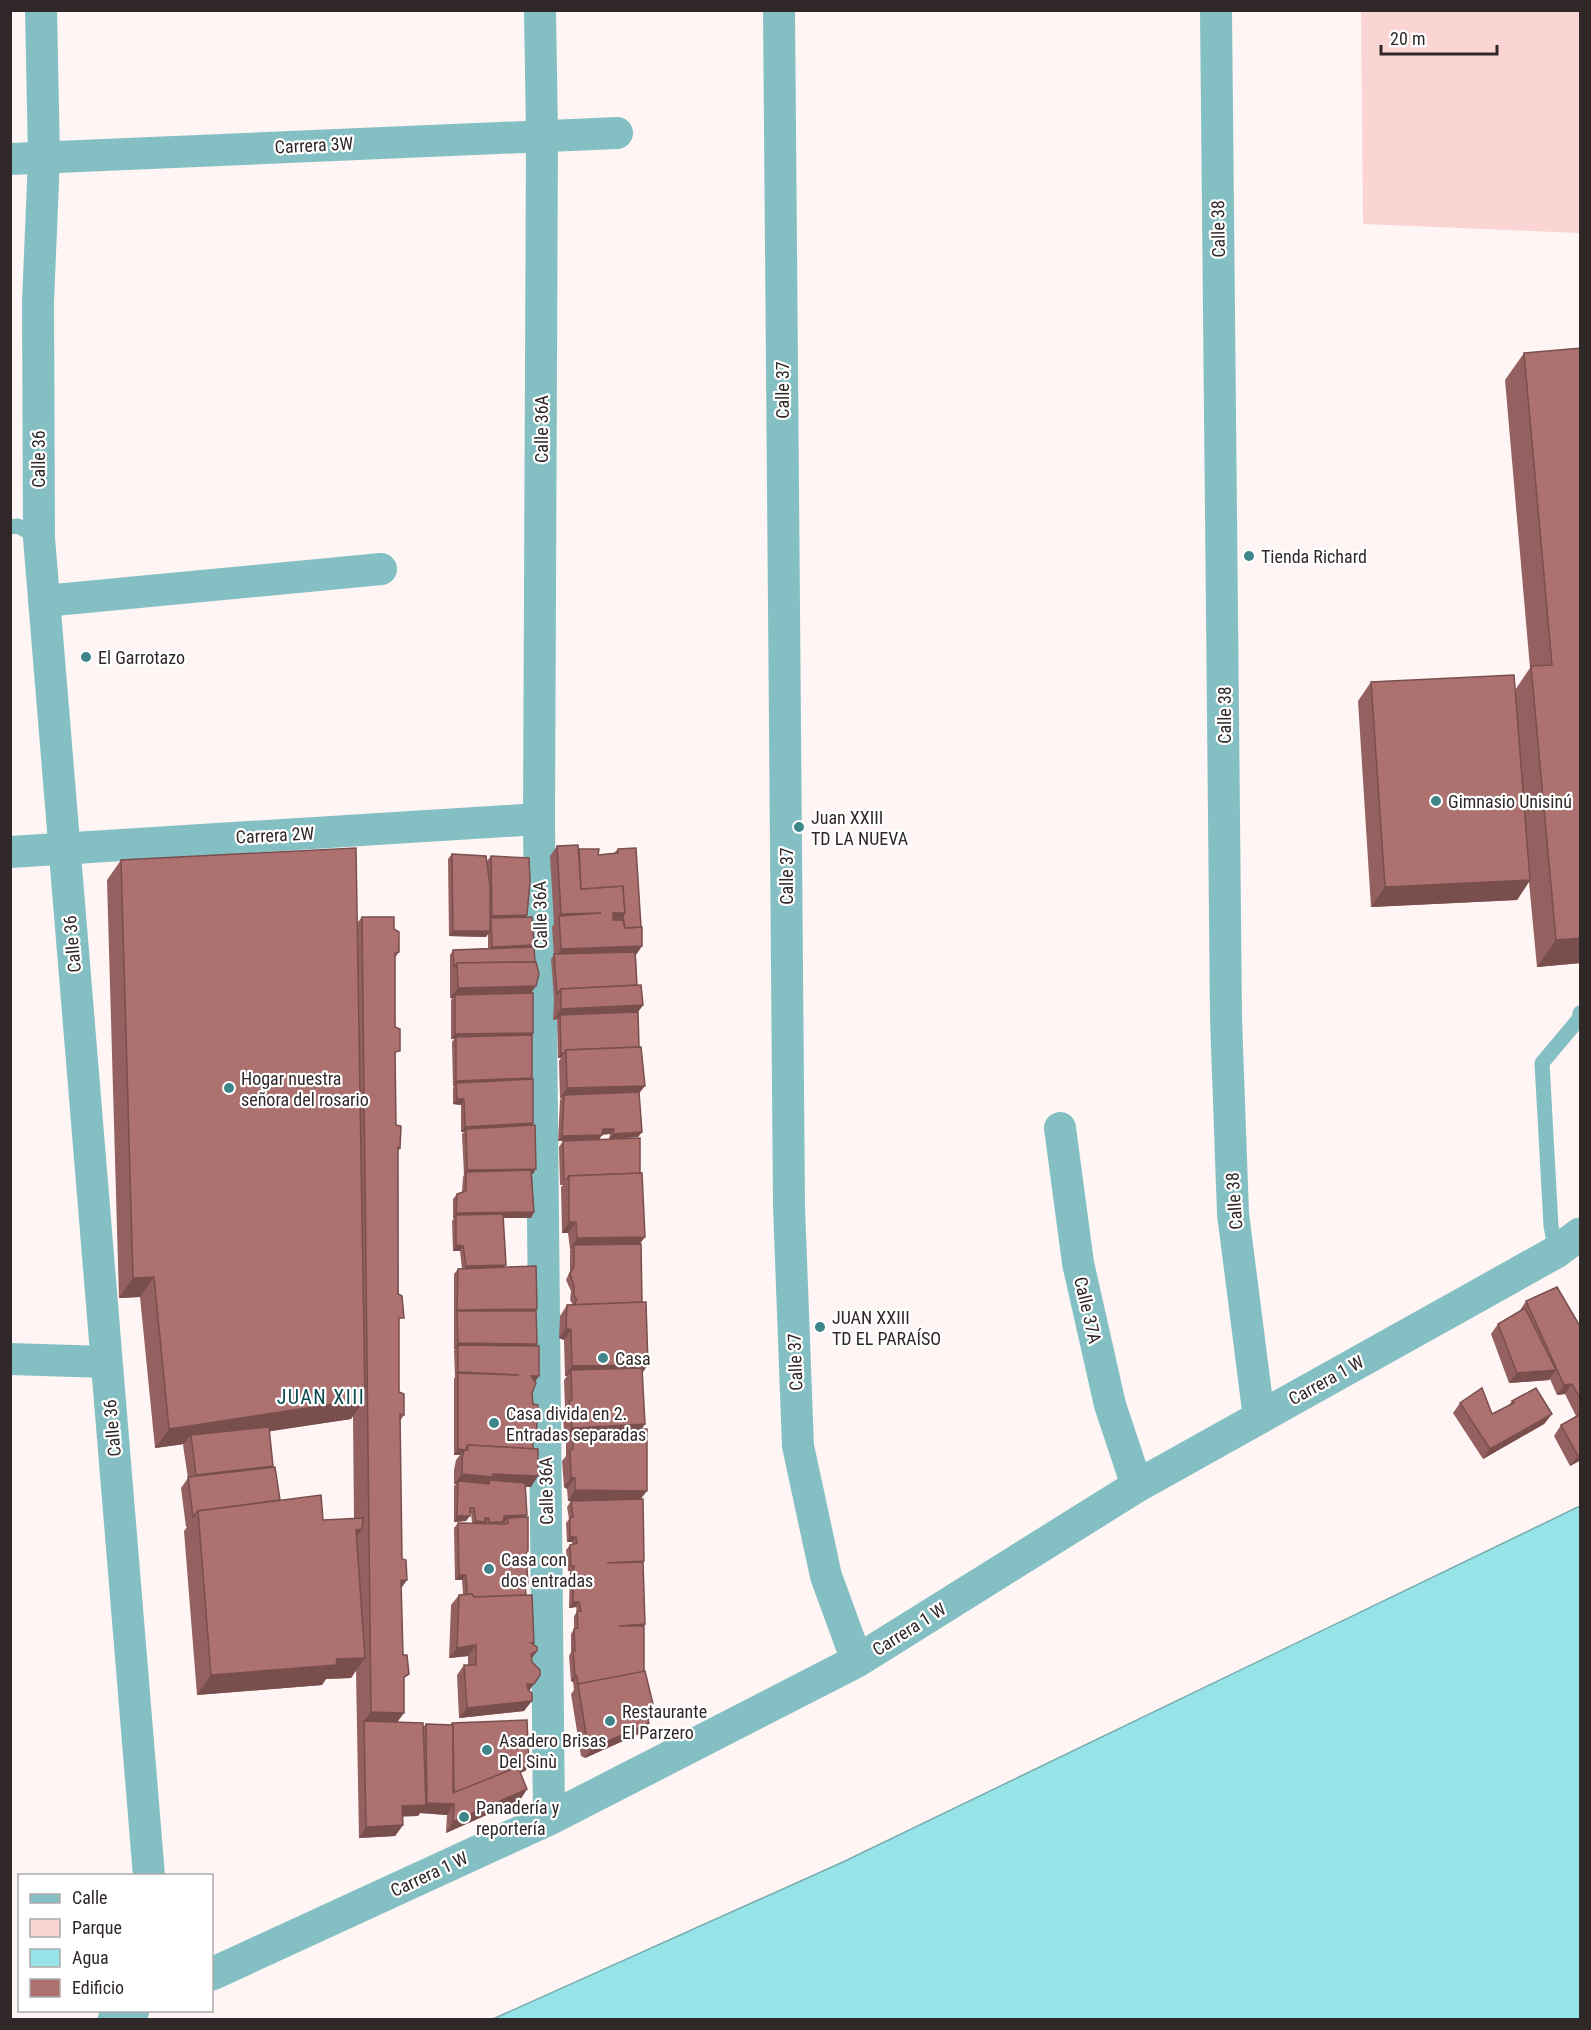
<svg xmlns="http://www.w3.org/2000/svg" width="1591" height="2030" font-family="'Roboto Condensed',sans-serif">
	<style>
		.green { fill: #fad5d3 }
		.water { fill: #97e4e8; stroke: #78acae; stroke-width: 1.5 }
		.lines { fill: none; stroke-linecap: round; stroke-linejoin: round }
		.service { stroke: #84c0c3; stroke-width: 15 }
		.minor { stroke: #84c0c3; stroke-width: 32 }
		.tertiary { stroke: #84c0c3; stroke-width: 33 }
		.wall { fill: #956160; fill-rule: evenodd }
		.shaded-wall { fill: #794f4e }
		.building { fill: #ad7170; stroke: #794f4e; stroke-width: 1.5 }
		.poi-dot { fill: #3e868a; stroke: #fff; stroke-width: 2 }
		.labels { text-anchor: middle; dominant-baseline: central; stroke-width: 4.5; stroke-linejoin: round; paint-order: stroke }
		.street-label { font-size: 18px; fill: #302828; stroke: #fff }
		.poi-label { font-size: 18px; fill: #302828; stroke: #fff; text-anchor: start }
		.neighbourhood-label { font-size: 20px; letter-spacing: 1.5px; fill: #0c4c4f; stroke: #fff }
	</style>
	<rect width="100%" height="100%" fill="#fef5f4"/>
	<polygon class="green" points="1361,11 1580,11 1580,233 1363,224"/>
	<polygon class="water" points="1580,1506 1580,2019 493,2019 843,1862"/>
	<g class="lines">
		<g class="service">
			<polyline points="10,527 18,526 39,538"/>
			<polyline points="1556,1252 1551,1226 1542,1063 1579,1019 1580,1013"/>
		</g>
		<g class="minor">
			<polyline points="41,10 44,158 38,302 39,538 149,1876"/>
			<polyline points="540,10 542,135 539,819 549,1819"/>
			<polyline points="779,10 789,1207 798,1446 826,1576 857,1661"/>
			<polyline points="1216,10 1226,1018 1233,1214 1259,1418"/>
			<polyline points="10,159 617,133"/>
			<polyline points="44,601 381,569"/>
			<polyline points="10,852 539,819"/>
			<polyline points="1060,1128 1078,1263 1110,1405 1137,1486"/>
			<polyline points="10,1359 106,1362"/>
		</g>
		<g class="tertiary">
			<polyline points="212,1974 549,1819 857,1661 1137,1486 1556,1252 1580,1234"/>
			<polyline points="114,2020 133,2010"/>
		</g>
	</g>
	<g class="wall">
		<polygon points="1524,353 1581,963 1537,967 1529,882 1517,900 1371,907 1358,701 1371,682 1515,690 1530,668 1505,380"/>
		<polygon points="557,846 579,849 598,855 614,853 618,849 642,946 636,955 637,985 643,1005 638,1012 639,1094 642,1132 638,1137 609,1139 610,1134 558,1141 560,1100 561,1098 560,1098 559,1061 561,1058 558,1058 557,1019 553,1020 554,999 551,959 554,955 552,927 554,924 550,856"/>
		<polygon points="452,854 487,861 491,856 526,917 534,945 533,947 531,993 533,1033 532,1036 532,1078 531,1080 533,1123 532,1125 533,1174 532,1174 534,1212 531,1218 503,1218 504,1267 536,1311 535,1381 532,1393 533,1442 531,1487 525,1486 527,1515 525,1517 526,1554 525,1588 526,1595 534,1643 533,1645 537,1651 531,1659 529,1691 524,1711 459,1718 457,1675 464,1665 468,1665 468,1656 449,1658 451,1605 459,1595 463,1594 462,1580 455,1580 454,1528 458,1523 472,1523 471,1513 470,1513 466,1521 454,1522 454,1486 456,1484 454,1484 454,1470 456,1460 460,1455 454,1455 454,1379 455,1377 454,1350 455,1349 454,1349 454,1274 458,1269 462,1269 460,1251 453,1251 452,1221 454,1218 453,1218 453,1199 457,1194 462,1192 463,1177 464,1175 462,1134 464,1132 461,1132 461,1105 453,1104 453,1088 454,1086 453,1086 452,1042 454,1039 451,1039 451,1000 452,998 450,998 450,955 453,950 488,948 488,934 486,937 449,936 448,859"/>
		<path d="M121 860 357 923 362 917 394 929 399 952 395 958 396 1125 400 1148 398 1152 399 1392 404 1415 400 1421 401 1588 404 1681 398 1722 423 1727 426 1724 451 1725 452 1723 529 1766 525 1771 520 1773 527 1789 520 1800 446 1833 447 1815 420 1813 418 1816H402L403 1825 395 1836 359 1838 356 1670 351 1678 326 1679 322 1685 197 1695 184 1531 187 1527H186L181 1488 188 1478 183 1445 184 1444 155 1448 140 1297 119 1298 107 880ZM353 1416 354 1519 323 1520 280 1500 272 1467 273 1466 269 1431 351 1419Z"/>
		<polygon points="563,1141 640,1244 642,1373 641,1499 644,1561 642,1562 645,1624 644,1626 644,1672 652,1716 648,1721 649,1723 641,1733 585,1758 581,1756 571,1694 574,1690 573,1682 571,1681 569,1656 571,1652 571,1634 574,1629 574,1616 577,1612 576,1607 569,1608 570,1571 568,1571 566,1550 570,1545 572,1544 572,1542 567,1542 566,1523 569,1519 567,1507 571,1501 584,1501 568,1501 567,1489 564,1487 562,1461 566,1456 566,1442 569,1438 565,1438 562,1411 565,1407 564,1380 567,1376 565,1376 564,1340 559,1338 560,1316 567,1305 573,1305 570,1300 571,1291 566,1280 570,1271 570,1250 571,1249 570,1249 568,1233 562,1233 561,1187 563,1185 560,1185 559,1147"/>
		<polygon points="1526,1301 1581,1328 1581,1460 1570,1466 1554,1436 1561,1425 1576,1416 1565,1394 1557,1395 1550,1379 1549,1380 1509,1383 1491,1334 1498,1324 1519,1312"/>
		<polygon points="1512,1401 1552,1414 1544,1424 1483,1459 1453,1413 1460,1403 1492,1414 1509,1405"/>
	</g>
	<g class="shaded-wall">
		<polygon points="1530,880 1517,900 1371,907 1385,887"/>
		<polygon points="601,913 559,916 553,924 561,914"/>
		<polygon points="613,913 625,913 618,924 605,924"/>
		<polygon points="527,915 523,920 491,918 489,921 492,916"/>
		<polygon points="453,931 490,931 486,937 449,936"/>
		<polygon points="1581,938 1581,963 1537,967 1556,940"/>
		<polygon points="534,945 530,951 488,952 492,947"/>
		<polygon points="642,946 635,956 554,959 561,949"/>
		<polygon points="536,986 529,996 455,995 452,998 450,998 458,988"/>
		<polygon points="643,1005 635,1016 560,1015 557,1019 553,1020 561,1009"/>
		<polygon points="533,1033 530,1039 456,1037 454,1039 451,1039 455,1034"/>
		<polygon points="561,1053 564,1053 561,1058 558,1058"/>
		<polygon points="532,1078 528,1083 456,1083 454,1086 453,1086 456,1081"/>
		<polygon points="645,1086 637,1096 564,1095 561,1098 560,1098 567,1088"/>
		<polygon points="457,1099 464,1099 461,1105 453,1104"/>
		<polygon points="533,1123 530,1129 466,1129 464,1132 461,1132 465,1127"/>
		<polygon points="603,1129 614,1129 610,1134 600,1134"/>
		<polygon points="642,1132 638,1137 609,1139 613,1134"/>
		<polygon points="602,1135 599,1140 558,1141 562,1136"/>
		<polygon points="536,1169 533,1174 466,1175 466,1172 463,1175 467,1170"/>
		<polygon points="534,1212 531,1218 456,1218 456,1215 454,1218 453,1218 456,1213"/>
		<polygon points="569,1222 576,1222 568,1233 562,1233"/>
		<polygon points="645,1237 637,1248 574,1245 571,1249 570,1249 577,1238"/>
		<polygon points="456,1245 463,1246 460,1251 453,1251"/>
		<polygon points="506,1265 502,1270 462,1271 466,1266"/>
		<polygon points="154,1277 140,1297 119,1298 133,1278"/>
		<polygon points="537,1309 533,1314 457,1311 454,1315 457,1310"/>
		<polygon points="566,1328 571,1330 564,1340 559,1338"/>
		<polygon points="458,1343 537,1344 533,1349 458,1345 455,1349 454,1349"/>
		<polygon points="648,1365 641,1375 571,1370 567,1376 565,1376 572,1366"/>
		<polygon points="1556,1370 1549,1380 1509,1383 1517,1373"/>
		<polygon points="531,1376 539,1376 535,1382"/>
		<polygon points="1572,1384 1565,1394 1557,1395 1564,1385"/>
		<polygon points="365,1399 351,1419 192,1443 191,1435 184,1444 155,1448 169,1429"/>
		<polygon points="1552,1414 1544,1424 1483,1459 1490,1449"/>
		<polygon points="645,1424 638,1435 573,1432 569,1438 565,1438 572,1428"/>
		<polygon points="458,1449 464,1450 460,1455 454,1455"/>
		<polygon points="1581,1454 1581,1460 1570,1466 1578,1456"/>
		<polygon points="273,1466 266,1476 189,1485 196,1475"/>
		<polygon points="462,1474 493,1474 538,1476 531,1487 488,1485 490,1481 485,1487 458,1481 456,1484 454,1484"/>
		<polygon points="571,1477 575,1478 567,1489 564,1487"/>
		<polygon points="575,1490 647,1491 639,1501 568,1501"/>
		<polygon points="527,1515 523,1521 508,1518 505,1521 500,1522 504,1516"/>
		<polygon points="457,1516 470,1516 466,1521 454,1522"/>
		<polygon points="485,1518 489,1518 481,1527 472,1527 476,1521"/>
		<polygon points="362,1529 348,1549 356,1530"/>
		<polygon points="570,1537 576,1537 572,1542 567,1542"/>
		<polygon points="459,1575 466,1575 462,1580 455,1580"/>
		<polygon points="401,1580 407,1580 393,1600"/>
		<polygon points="573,1602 579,1602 576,1607 569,1608"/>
		<polygon points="476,1645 468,1656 449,1658 457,1648"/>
		<polygon points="537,1651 530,1661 531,1654"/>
		<polygon points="365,1658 351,1678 326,1679 322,1685 197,1695 211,1675 337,1659"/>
		<polygon points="540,1675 527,1694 527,1684"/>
		<polygon points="575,1676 577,1676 573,1682 571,1681"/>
		<polygon points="532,1701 524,1711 459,1718 467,1708"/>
		<polygon points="371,1712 404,1713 390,1732 364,1721"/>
		<polygon points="652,1716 646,1724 649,1723 641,1733 585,1758 592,1748 647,1717"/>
		<polygon points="529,1766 525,1771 450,1799"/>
		<polygon points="527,1789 520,1800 446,1833 453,1822"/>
		<polygon points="427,1803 454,1804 447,1815 420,1813 418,1816 394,1817 402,1806 425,1805"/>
		<polygon points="403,1825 395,1836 359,1838 366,1827"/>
	</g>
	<g class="building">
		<polygon points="1581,348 1581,938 1556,940 1531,666 1552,665 1524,353"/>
		<polygon points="1514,675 1530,880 1385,887 1371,682"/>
		<polygon points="578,845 581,889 623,886 625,913 613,913 613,920 623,920 625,928 642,927 642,946 561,949 559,916 601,913 561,914 557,846"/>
		<polygon points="356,848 365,1399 169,1429 154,1277 133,1278 121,860"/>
		<polygon points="636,848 641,927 625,928 623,916 625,913 623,886 581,889 579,849 599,849 598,855 618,853 618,849"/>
		<polygon points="452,854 486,856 490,886 490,931 453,931"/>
		<polygon points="491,856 529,858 530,881 527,915 492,916"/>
		<polygon points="362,917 394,917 394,929 399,932 399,952 395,953 395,1027 400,1029 400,1051 395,1052 396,1125 401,1126 400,1148 398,1147 398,1294 402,1296 404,1318 399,1318 399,1392 404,1394 404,1415 400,1414 402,1559 406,1560 407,1580 401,1580 403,1655 407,1655 409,1674 404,1677 404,1713 371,1712"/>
		<polygon points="532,917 534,945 492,947 491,918"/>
		<polygon points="534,947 535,962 457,963 454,967 453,950"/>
		<polygon points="635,952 637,985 561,989 557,994 554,954"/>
		<polygon points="536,962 539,974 536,986 458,988 457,963"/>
		<polygon points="641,985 643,1005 561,1009 561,989"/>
		<polygon points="533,993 533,1033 455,1034 455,995"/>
		<polygon points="638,1012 639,1047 566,1050 564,1053 561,1053 560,1015"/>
		<polygon points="532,1035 532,1078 456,1081 456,1037"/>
		<polygon points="641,1047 645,1086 567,1088 566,1050"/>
		<polygon points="533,1079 533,1123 465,1127 464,1099 457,1099 456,1083"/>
		<polygon points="639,1092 642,1132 613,1134 614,1129 603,1129 602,1135 562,1136 564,1095"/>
		<polygon points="535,1125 536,1169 467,1170 466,1129"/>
		<polygon points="640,1138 640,1173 569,1176 566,1180 564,1180 563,1141"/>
		<polygon points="531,1170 534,1212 456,1213 457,1194 466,1191 466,1172"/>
		<polygon points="642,1173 645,1237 577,1238 576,1222 569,1222 569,1176"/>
		<polygon points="503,1214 506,1265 466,1266 463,1246 456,1245 456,1215"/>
		<polygon points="641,1244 642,1302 575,1305 575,1302 577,1300 574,1295 574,1286 570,1274 574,1266 574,1245"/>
		<polygon points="536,1266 537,1309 457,1310 458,1269"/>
		<polygon points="1557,1287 1581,1328 1581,1400 1572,1384 1564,1385 1526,1301"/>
		<polygon points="646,1302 648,1365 572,1366 571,1330 566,1328 567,1305"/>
		<polygon points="1525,1308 1556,1370 1517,1373 1498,1324"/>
		<polygon points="457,1311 536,1311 537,1344 458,1343"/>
		<polygon points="458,1345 539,1346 539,1376 531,1376 536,1383 532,1393 533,1404 538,1405 536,1437 533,1437 533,1449 468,1445 465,1450 458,1449 458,1373 519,1375 458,1372"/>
		<polygon points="642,1368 645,1424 572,1428 569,1401 572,1400 571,1370"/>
		<polygon points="1482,1388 1492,1414 1514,1403 1512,1401 1536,1388 1552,1414 1490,1449 1460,1403"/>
		<polygon points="1581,1414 1581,1454 1578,1456 1561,1425"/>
		<polygon points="269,1427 273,1466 196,1475 191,1435"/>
		<polygon points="647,1429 647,1491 575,1490 575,1478 571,1477 570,1450 573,1449 573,1432"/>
		<polygon points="468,1445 538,1449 538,1476 493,1474 493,1477 462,1474 462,1459 464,1450 468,1450"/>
		<polygon points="275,1467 280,1500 198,1511 193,1517 188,1477"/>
		<polygon points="490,1480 525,1483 527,1515 504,1516 503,1522 489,1522 489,1518 485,1518 485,1522 476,1521 474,1508 470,1508 470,1516 457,1516 458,1481 489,1484"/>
		<polygon points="321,1495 323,1520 363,1518 362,1529 356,1530 365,1658 337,1659 336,1665 211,1675 198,1511"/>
		<polygon points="643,1499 644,1561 607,1563 643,1562 645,1624 619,1626 644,1626 644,1672 578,1684 577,1676 575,1676 573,1650 575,1651 574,1629 578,1628 577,1611 581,1611 579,1602 573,1602 574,1566 571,1566 570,1545 577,1543 576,1537 570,1537 570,1518 573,1517 571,1501"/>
		<polygon points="528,1517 528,1551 526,1553 528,1584 525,1584 526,1595 474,1597 472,1594 467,1594 466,1575 459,1575 458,1523 505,1524 508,1523 508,1518"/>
		<polygon points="472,1594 474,1597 532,1595 534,1643 531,1643 537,1647 537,1651 531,1654 532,1662 540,1670 540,1675 534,1684 527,1684 528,1690 532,1693 532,1701 467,1708 464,1665 476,1665 476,1645 457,1648 459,1595"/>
		<polygon points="645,1671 653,1704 650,1705 652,1716 647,1717 649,1723 592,1748 588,1746 578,1684"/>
		<polygon points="527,1720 529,1766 519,1769 518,1767 454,1793 453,1725 452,1725 452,1723"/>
		<polygon points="364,1721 423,1723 426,1805 402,1806 403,1825 366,1827"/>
		<polygon points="426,1724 453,1725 453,1793 518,1767 527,1789 453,1822 454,1804 427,1803"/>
	</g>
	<g class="poi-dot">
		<circle cx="1249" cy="556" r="6"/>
		<circle cx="86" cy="657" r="6"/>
		<circle cx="1436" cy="801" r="6"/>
		<circle cx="799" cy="827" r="6"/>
		<circle cx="229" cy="1088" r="6"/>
		<circle cx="820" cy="1327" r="6"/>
		<circle cx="603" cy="1358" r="6"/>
		<circle cx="494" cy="1423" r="6"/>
		<circle cx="489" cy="1569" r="6"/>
		<circle cx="610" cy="1721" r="6"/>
		<circle cx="487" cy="1750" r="6"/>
		<circle cx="464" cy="1817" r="6"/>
	</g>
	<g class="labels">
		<g class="street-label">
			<text transform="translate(314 145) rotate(-3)">Carrera 3W</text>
			<text transform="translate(1218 229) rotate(-91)">Calle 38</text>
			<text transform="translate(782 390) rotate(-90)">Calle 37</text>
			<text transform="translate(541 429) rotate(-90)">Calle 36A</text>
			<text transform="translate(38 459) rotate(-90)">Calle 36</text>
			<text transform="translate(1224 715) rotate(-90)">Calle 38</text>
			<text transform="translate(275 835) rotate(-3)">Carrera 2W</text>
			<text transform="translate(786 876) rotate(-90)">Calle 37</text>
			<text transform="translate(540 915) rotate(-91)">Calle 36A</text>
			<text transform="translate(72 944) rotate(-95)">Calle 36</text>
			<text transform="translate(1234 1201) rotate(-94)">Calle 38</text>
			<text transform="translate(1088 1310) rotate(77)">Calle 37A</text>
			<text transform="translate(795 1362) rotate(-92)">Calle 37</text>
			<text transform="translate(1326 1380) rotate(-29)">Carrera 1 W</text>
			<text transform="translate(112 1428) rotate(-95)">Calle 36</text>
			<text transform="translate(546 1491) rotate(-91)">Calle 36A</text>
			<text transform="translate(909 1629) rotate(-32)">Carrera 1 W</text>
			<text transform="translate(429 1874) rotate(-25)">Carrera 1 W</text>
		</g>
		<g class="poi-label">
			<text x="1261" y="556">Tienda Richard</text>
			<text x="98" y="657">El Garrotazo</text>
			<text x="1448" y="801">Gimnasio Unisinú</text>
			<text x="811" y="817">Juan XXIII<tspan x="811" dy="21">TD LA NUEVA</tspan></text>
			<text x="241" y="1078">Hogar nuestra<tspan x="241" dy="21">señora del rosario</tspan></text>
			<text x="832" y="1317">JUAN XXIII<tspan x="832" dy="21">TD EL PARAÍSO</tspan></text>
			<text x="615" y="1358">Casa</text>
			<text x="506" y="1413">Casa divida en 2.<tspan x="506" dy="21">Entradas separadas</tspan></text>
			<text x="501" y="1559">Casa con<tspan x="501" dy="21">dos entradas</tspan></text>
			<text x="622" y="1711">Restaurante<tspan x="622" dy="21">El Parzero</tspan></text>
			<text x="499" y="1740">Asadero Brisas<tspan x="499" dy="21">Del Sinù</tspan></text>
			<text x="476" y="1807">Panadería y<tspan x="476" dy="21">reportería</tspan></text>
		</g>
		<g class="neighbourhood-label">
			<text x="321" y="1397">JUAN XIII</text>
		</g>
	</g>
	<rect width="1591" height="2030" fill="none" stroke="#302828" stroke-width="24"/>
	<rect x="18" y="1874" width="195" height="138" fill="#ffffff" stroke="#aca9a9" stroke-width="1.5"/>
	<rect x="30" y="1894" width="30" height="9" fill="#84c0c3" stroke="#aca9a9" stroke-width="1.5"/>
	<text x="72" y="1904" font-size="18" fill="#302828">Calle</text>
	<rect x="30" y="1919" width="30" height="18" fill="#fad5d3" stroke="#aca9a9" stroke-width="1.5"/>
	<text x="72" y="1934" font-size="18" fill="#302828">Parque</text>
	<rect x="30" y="1949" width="30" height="18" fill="#97e4e8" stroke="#aca9a9" stroke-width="1.5"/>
	<text x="72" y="1964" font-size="18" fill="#302828">Agua</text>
	<rect x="30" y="1979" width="30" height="18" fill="#ad7170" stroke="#aca9a9" stroke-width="1.5"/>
	<text x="72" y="1994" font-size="18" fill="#302828">Edificio</text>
	<path d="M1381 45v9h116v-9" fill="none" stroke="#302828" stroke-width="3"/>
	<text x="1390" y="45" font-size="18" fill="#302828" stroke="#ffffff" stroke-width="4.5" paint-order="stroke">20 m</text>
</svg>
